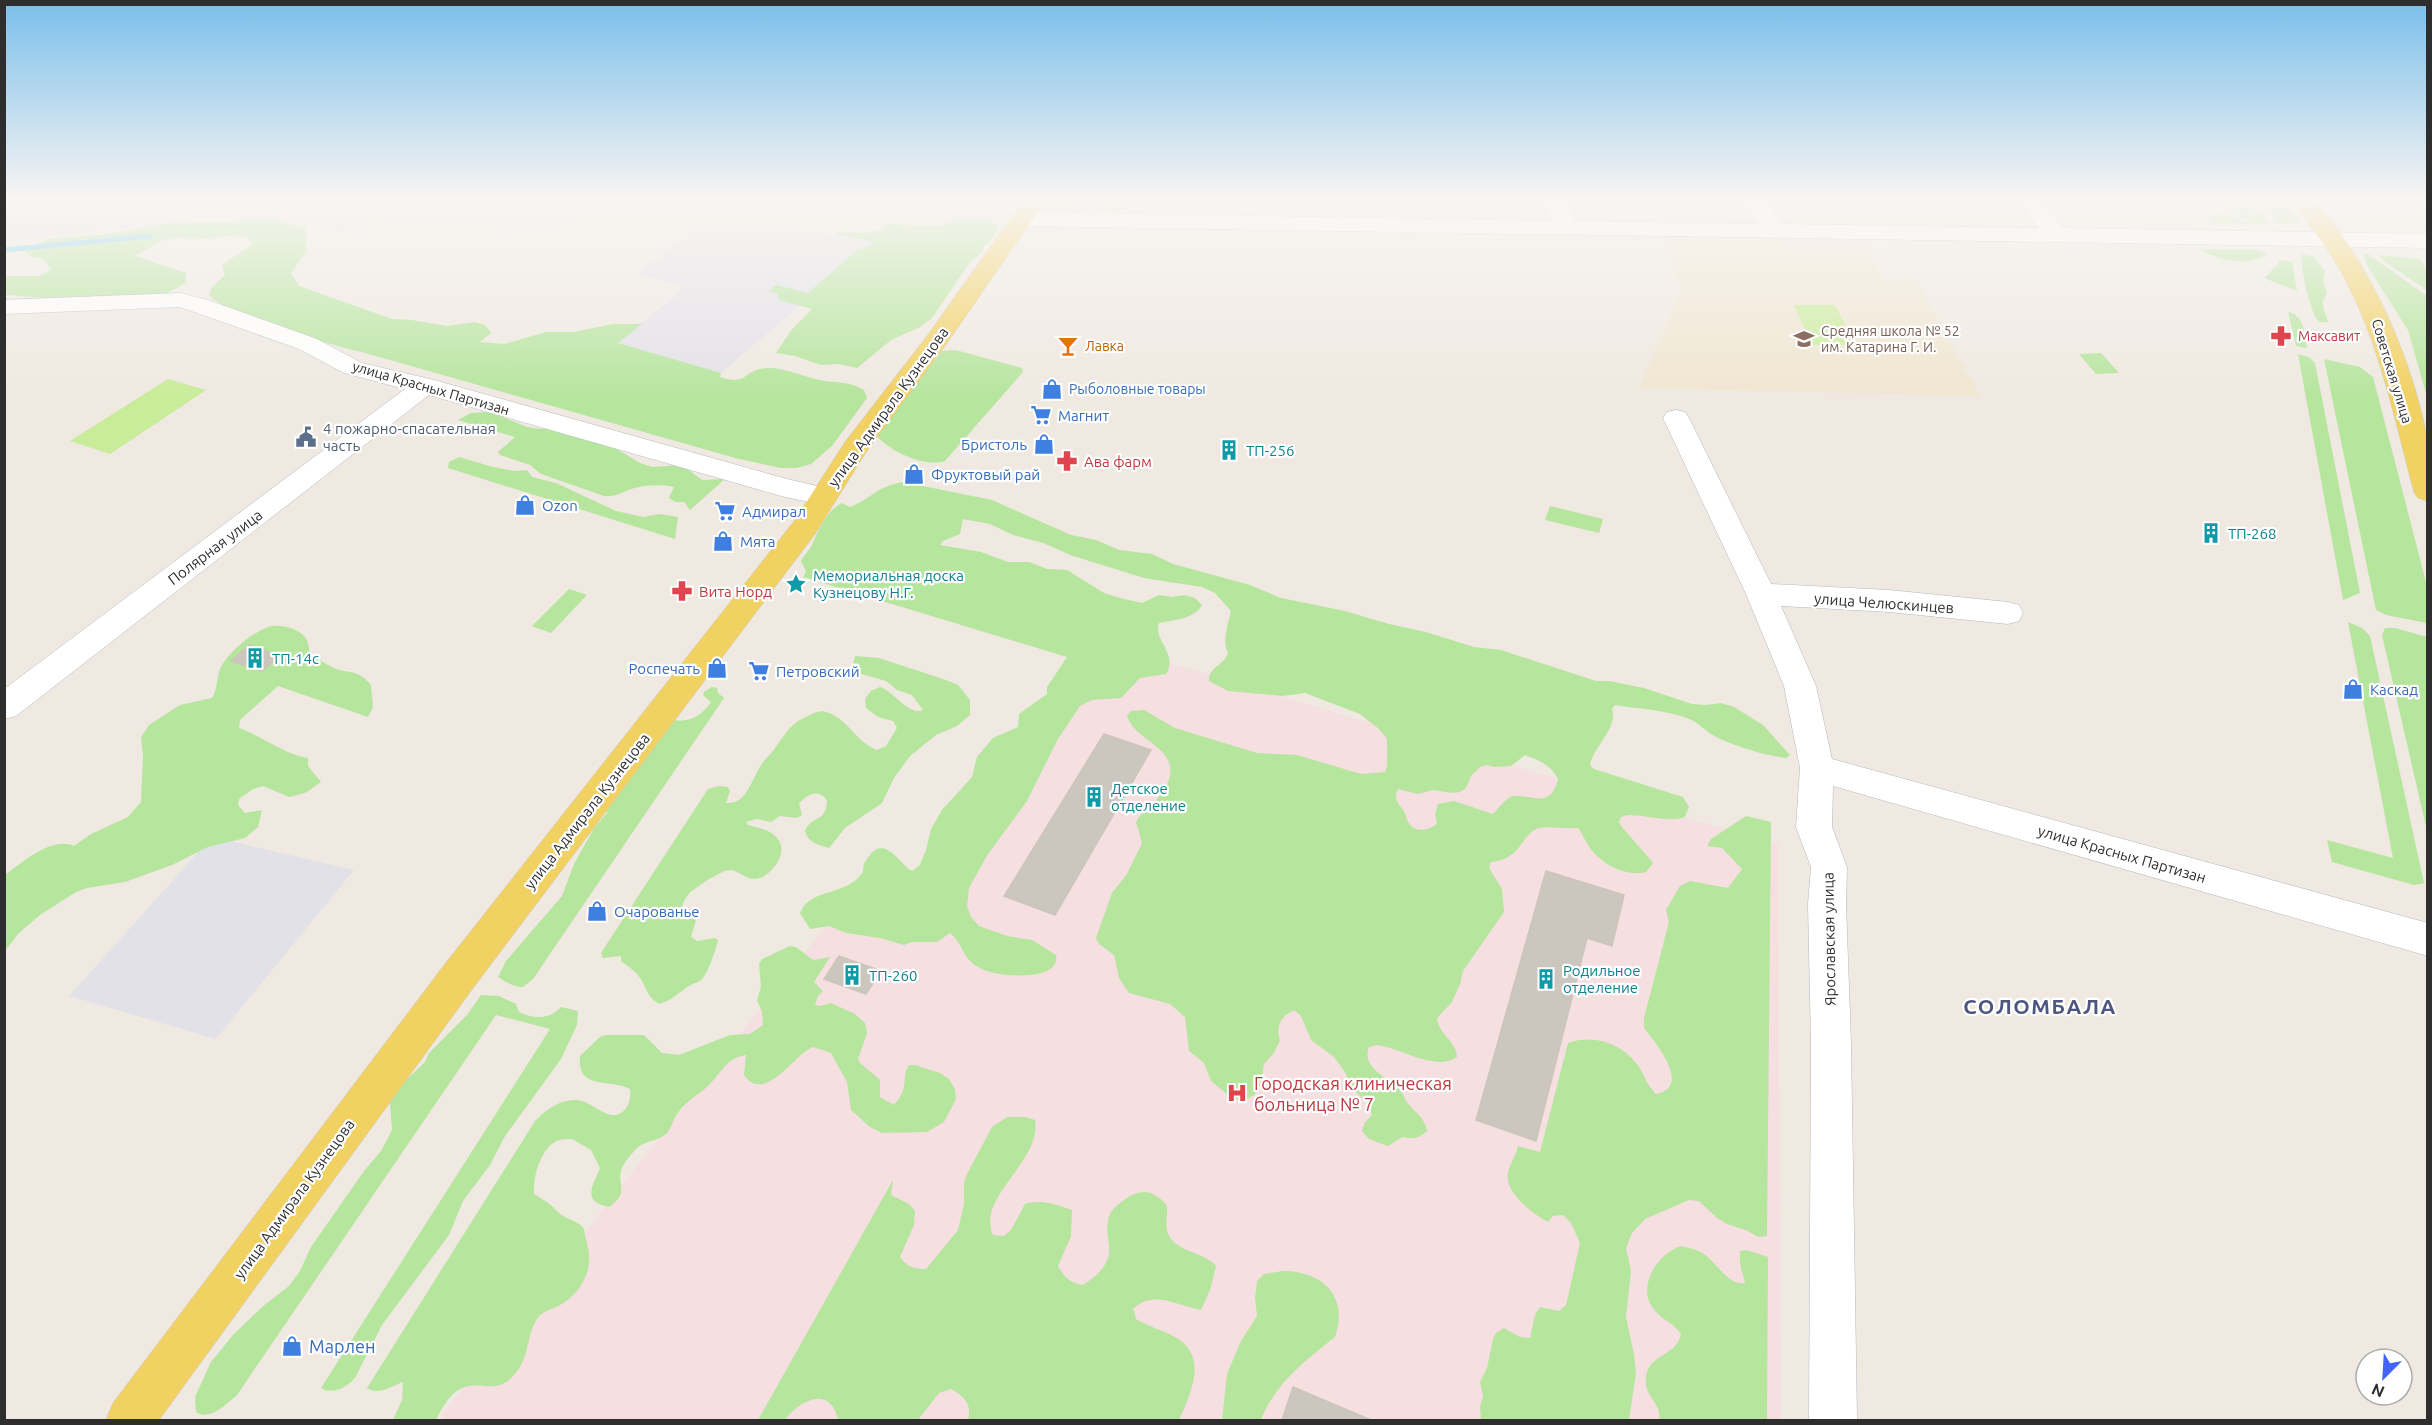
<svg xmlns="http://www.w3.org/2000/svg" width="2432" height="1425" font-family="Ubuntu,sans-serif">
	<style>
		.industrial { fill: #e3e1e8 }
		.education { fill: #f0e6d1 }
		.medical { fill: #f5dfe0 }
		.green { fill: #b6e59e; fill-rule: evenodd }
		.pitch { fill: #c9ec9a }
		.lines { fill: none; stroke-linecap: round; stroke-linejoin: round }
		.stream { stroke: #75cff0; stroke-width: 5 }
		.building { fill: #cbc7bf; stroke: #cbc5ba; stroke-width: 1.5 }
		.minor-casing { stroke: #b4b7c1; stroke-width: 1 }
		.major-casing { stroke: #c9c9c9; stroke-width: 1 }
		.minor { fill: #fff; fill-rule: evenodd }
		.major { fill: #f2d163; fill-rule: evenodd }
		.labels { text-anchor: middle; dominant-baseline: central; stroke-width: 4.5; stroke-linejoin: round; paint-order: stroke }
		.far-education-label { font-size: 14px; fill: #785e54; stroke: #fff; text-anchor: start }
		.far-health-label { font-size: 14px; fill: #be3a42; stroke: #fff; text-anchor: start }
		.far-food-label { font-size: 14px; fill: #c56008; stroke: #fff; text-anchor: start }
		.far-street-label { font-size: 14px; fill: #2e2e2e; stroke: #fff }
		.far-shop-label { font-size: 14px; fill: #366cbe; stroke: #fff; text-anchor: start }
		.street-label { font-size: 15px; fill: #2e2e2e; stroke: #fff }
		.shop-label { font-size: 15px; fill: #366cbe; stroke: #fff; text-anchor: start }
		.service-label { font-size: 15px; fill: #4e5e75; stroke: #fff; text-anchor: start }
		.culture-label { font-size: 15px; fill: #0d838f; stroke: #fff; text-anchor: start }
		.health-label { font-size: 15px; fill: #be3a42; stroke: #fff; text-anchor: start }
		.near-health-label { font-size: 18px; fill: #be3a42; stroke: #fff; text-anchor: start }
		.near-shop-label { font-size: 18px; fill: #366cbe; stroke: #fff; text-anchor: start }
		.district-label { font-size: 21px; font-weight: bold; letter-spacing: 1.5px; fill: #4d5680; stroke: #fff }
	</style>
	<rect width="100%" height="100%" fill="#efe9e1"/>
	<g class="industrial">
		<polygon points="5,197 981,197 975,209 584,202 557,230 372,216 345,235 320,228 333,219 252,215 5,241"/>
		<polygon points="773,225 809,234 814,231 874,242 721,373 617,343 679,293 682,286 636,274 702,226"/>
		<polygon points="212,837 354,870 216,1039 69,996"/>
	</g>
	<polygon class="education" points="1662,238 1864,242 1884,280 1916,281 1980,396 1639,388 1682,290"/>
	<polygon class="medical" points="1103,643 1778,845 1781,1420 449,1420 441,1416 842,905 917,909"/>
	<g class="green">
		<path d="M1049 197H1136L1134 202C1105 228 1092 194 1074 200L1077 204C1068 210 1055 209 1046 203Z"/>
		<polygon points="2227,197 2243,197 2270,224 2213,223 2208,217 2219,214 2248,222 2249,220 2223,212 2230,201"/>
		<polygon points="2250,197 2280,197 2302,223 2279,224"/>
		<polygon points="963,219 989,220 999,227 991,240 984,246 982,252 970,262 932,318 920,327 891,340 857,368 839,364 821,365 795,356 776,353 792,329 812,309 779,300 778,294 769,291 776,285 808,293 858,249 862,250 873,242 835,234 836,232 865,233 879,230 888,224 940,226 953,220"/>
		<path d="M279 220 306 229V252L291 273 299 286 392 319 412 320 447 326 475 322 485 325 491 333 480 342 505 344 546 332H573L613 324H642L618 343 721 373 720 377C749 387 742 369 768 368 785 368 802 376 819 380 834 383 850 381 864 390L867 398 832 446 811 464 796 468H781L739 459C619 425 499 391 379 357 340 346 235 322 209 295L212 287 225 275 222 265 253 244 248 238 237 235 202 239 178 237 165 239 135 256 186 273V283L165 294 49 298 5 295 4 276H39L51 270 43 259 32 257 23 250 52 238 103 235 168 223Z"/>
		<path d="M2201 249H2254L2264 252 2266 256C2259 257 2254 261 2248 261 2234 263 2211 258 2201 249Z"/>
		<path d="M2302 254 2314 257 2325 271 2323 281 2327 293 2322 303 2328 322H2319C2310 312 2300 268 2302 254Z"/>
		<polygon points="2363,254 2368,254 2427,296 2427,397 2408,330 2368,267"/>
		<path d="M2381 255 2419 259C2428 267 2428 279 2427 290L2382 260 2380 257Z"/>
		<polygon points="2279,260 2292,262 2297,291 2264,278 2278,264"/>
		<path d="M2288 312C2305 315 2304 334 2307 348L2296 346Z"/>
		<path d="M956 350 1022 368 1023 372 945 461C926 468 888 451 876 435L937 351Z"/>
		<polygon points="2101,353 2119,373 2096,374 2079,354"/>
		<polygon points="2298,354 2309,357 2315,363 2360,593 2343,600"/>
		<polygon points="2324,359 2360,367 2373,377 2427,586 2427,623 2386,615 2376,610"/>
		<path d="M490 412 527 427 541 429 556 427 612 446 640 463 652 467 682 465 702 480 725 479 690 510 684 502H676L669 498 674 487C662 484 643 485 631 489 621 493 615 497 604 496L541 474 530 465 500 455 498 452 515 437 458 420 471 413Z"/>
		<polygon points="459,457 493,467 514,471 527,470 532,477 556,483 616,511 643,517 659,514 678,517 675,539 448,468 449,462"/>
		<path d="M903 482 992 500 1071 535 1096 540 1119 550 1152 554 1173 564 1250 585 1281 598 1345 611 1389 624 1426 632 1474 647 1501 650 1596 681H1609L1644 688 1692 704 1706 705 1721 703 1734 707 1763 725 1790 755 1786 758C1766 756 1727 744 1711 734 1705 730 1699 724 1692 720 1669 710 1639 709 1615 705L1612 709C1618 729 1594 745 1590 765L1594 769 1683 797 1689 807 1685 817C1664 824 1637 811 1621 817L1619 822 1622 827 1653 863 1646 872C1628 877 1606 866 1594 853 1587 846 1584 836 1578 828 1568 829 1547 826 1539 828 1520 834 1523 859 1491 862L1489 868 1502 889 1504 912 1463 971 1460 984 1452 1002 1437 1018C1438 1034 1456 1040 1457 1057 1437 1072 1400 1048 1377 1045L1369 1047C1361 1068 1388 1077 1399 1089 1403 1093 1404 1097 1406 1101 1414 1112 1425 1117 1427 1131 1419 1139 1412 1139 1402 1137L1388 1146 1369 1139 1362 1131 1365 1122 1372 1115 1367 1102 1352 1089 1345 1072 1334 1057 1311 1040 1301 1016 1294 1010C1281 1016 1275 1027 1280 1040L1274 1053 1264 1064C1260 1083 1265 1093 1242 1101L1232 1098 1211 1081 1204 1063 1189 1051 1185 1017 1170 1004 1129 993 1119 978 1114 955 1099 944 1096 938 1112 893 1127 874 1142 843 1136 822C1145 807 1160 802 1168 782 1182 748 1134 741 1127 716L1131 711 1144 710 1175 728 1257 753 1297 755 1361 774 1385 772 1387 766V739L1379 729 1360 714 1305 693 1283 696 1228 691 1209 681C1208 667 1224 666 1228 653 1222 641 1228 624 1231 611L1215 593 1202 587 1144 578 1073 556 1043 543 1013 535 990 524 963 519 960 534 943 541 940 545 981 552 1008 562H1029L1047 569 1067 570 1104 593 1120 598 1142 603 1159 595 1172 597 1184 595 1195 598 1202 605C1195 619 1173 620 1159 623 1152 639 1179 654 1166 674L1140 678 1121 698 1092 700 1080 706 1058 739 1027 801 988 854 969 888 967 906 971 917 979 926 1007 936 1032 940 1056 955C1061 982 999 977 984 970 960 960 966 946 950 933L937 942H912L904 945 880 938 846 933 829 926 810 929 800 913C810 887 847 897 863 872 863 864 865 861 870 855 886 835 900 865 912 871L920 865 926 850 931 829 942 810 972 777 977 757 993 738 1018 727 1019 714 1047 694V687L1067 657 803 577 806 571 801 561C804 555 809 551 812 545 818 531 827 510 842 503L850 507C873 498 875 487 903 482ZM1525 755C1540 761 1550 764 1558 779 1551 809 1534 795 1515 796 1506 796 1499 809 1493 814L1454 801 1438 804 1435 814 1437 824C1429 830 1417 833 1410 825 1407 821 1406 815 1404 811 1398 803 1393 799 1398 789L1418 794 1433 790 1453 793 1460 792 1466 788 1471 776 1480 767 1487 765 1494 767 1511 766Z"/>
		<polygon points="1550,506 1603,519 1599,533 1545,520"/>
		<polygon points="569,589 587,595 551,633 532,626"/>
		<polygon points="2348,622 2362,628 2370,636 2424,883 2414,885 2332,862 2327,840 2393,858"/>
		<path d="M271 626C283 625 301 629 307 640 309 645 309 651 310 655 319 659 324 663 332 667 347 675 356 667 371 685L373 707 368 717 278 686 240 720 239 728C262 736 285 755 308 758V766L321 782 307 792 298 795 289 797 263 786 253 789 239 799 238 805 245 813 262 810 258 827 245 838 208 847 172 865 125 882 87 888 76 892 40 915 18 934 5 951V875C22 863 51 836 74 846L91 834 128 817 141 802 143 756 141 737 149 725 180 705 212 698C218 689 216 677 221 667 230 650 253 632 271 626Z"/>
		<polygon points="2385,628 2395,628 2427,637 2427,831 2382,635"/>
		<path d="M855 656 879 658 946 680 958 685 970 700V715L957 726 936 735 910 756 894 778 882 803 845 828 829 848C818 845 807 842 805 830 814 815 826 822 827 801 819 788 807 794 799 804L802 815 797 818 780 816 771 822 757 819 746 822 748 825C758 828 770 829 777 838 789 851 774 873 760 878 746 882 742 871 730 870 723 869 692 889 688 895 685 898 683 903 682 907L696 920 691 937 697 941 715 938 718 940C716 949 708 974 701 980 698 983 693 983 689 986 678 993 672 1000 660 1004 647 998 647 988 640 978 636 971 627 966 621 961V956L603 958 601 953 708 789 719 786 728 787 730 791 726 803C747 805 752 778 761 765 764 760 769 756 773 751 784 736 790 723 808 716 814 713 819 710 826 712 849 719 854 741 877 750L886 746 897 728 893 721 878 717 866 708 865 699 871 691 880 687C895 692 908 716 923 710L912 695 897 690 886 681 861 674 852 668Z"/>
		<path d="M712 687 717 688 718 693 724 698 533 979 523 987C515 987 505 982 498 977L506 961 562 896 574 864 594 828 607 813 606 809 674 720C689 723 703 715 711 702L703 695 704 692Z"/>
		<path d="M1746 816 1771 822 1767 1236 1758 1237 1748 1231 1727 1224 1717 1218 1699 1201 1689 1200 1645 1219 1632 1233 1626 1248 1631 1271 1626 1317 1634 1354 1636 1373 1629 1420H1481L1480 1407 1483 1396 1480 1382 1487 1368 1493 1339 1496 1333 1504 1328 1520 1337 1530 1338 1535 1315 1540 1307 1559 1311 1566 1305 1580 1243 1571 1223 1563 1215 1553 1216 1548 1222C1533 1214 1504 1192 1508 1173 1510 1163 1516 1156 1518 1146L1540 1152 1568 1043C1596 1033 1626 1045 1641 1070 1646 1080 1648 1086 1656 1094 1693 1087 1655 1042 1644 1028V1018L1669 922 1666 910 1680 886 1690 881 1728 888 1742 869 1722 848 1707 846 1711 839Z"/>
		<path d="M790 946 796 947 813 960 830 957 814 982 823 991 818 996 815 1005 820 1006 831 1003 855 1014 865 1023 867 1033 858 1059 860 1063 880 1080V1097L894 1105C911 1086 900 1079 909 1065H915L940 1073 949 1079 955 1089 956 1099 944 1122 927 1132 882 1133 870 1127 851 1110 847 1082 831 1053 813 1047C794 1054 765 1105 744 1075L746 1055C725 1058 721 1074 708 1086 697 1096 686 1101 677 1114 672 1121 672 1128 666 1134 659 1140 649 1141 641 1145 635 1149 626 1160 623 1166 614 1183 632 1192 609 1207 580 1201 594 1185 600 1168L591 1150 572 1139C566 1139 558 1139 553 1143 539 1154 533 1178 534 1194 544 1200 551 1204 558 1212 566 1220 578 1220 584 1229 585 1238 589 1247 589 1256 591 1277 575 1299 556 1307 547 1311 540 1312 535 1322 525 1343 530 1361 509 1380 495 1392 481 1382 465 1387 451 1391 442 1408 436 1420H393L402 1400 403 1382C391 1386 379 1396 367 1388L535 1121C547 1109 559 1100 576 1100 592 1099 612 1129 627 1107 630 1101 631 1096 630 1089 607 1078 577 1091 580 1056L600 1037 606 1035H644L662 1053 679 1055 730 1035 750 1034 763 1025 762 1012 757 1000 761 987 759 964 762 959Z"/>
		<path d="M481 995 499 996 516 1004 519 1012C534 1019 549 1020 561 1007L578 1011 577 1025 561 1059 505 1136 490 1165 463 1201 449 1235 382 1325 355 1378C346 1388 333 1395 321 1388L550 1029 496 1015 237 1395C226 1404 211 1421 196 1412L195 1397 211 1362 233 1335 262 1307 289 1286 300 1271 311 1247 364 1171 381 1151 392 1130 390 1103 396 1090 425 1062 429 1053 467 1015Z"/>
		<path d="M1007 1117H1025L1035 1120C1042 1162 976 1196 993 1235L1004 1236 1011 1230 1025 1204C1042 1199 1055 1204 1072 1210L1071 1236 1058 1266C1064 1277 1070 1283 1083 1285 1094 1278 1103 1271 1108 1258 1112 1247 1105 1234 1108 1222 1109 1211 1116 1206 1124 1200 1140 1188 1154 1189 1167 1206 1168 1214 1165 1223 1167 1230 1171 1252 1204 1251 1216 1266L1210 1290 1201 1310C1177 1306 1154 1289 1133 1309L1136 1319C1149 1327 1162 1330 1175 1337 1209 1356 1191 1393 1179 1420H968C972 1404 965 1397 951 1389L939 1393 918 1420H838C831 1385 800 1399 785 1420H758L893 1180 891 1195 909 1204 915 1211 914 1225 900 1257C907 1267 914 1269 926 1269L958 1230 964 1204V1183L967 1174 992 1127Z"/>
		<path d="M1681 1246C1689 1248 1697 1249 1704 1254 1717 1263 1728 1286 1745 1283L1740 1264V1251L1747 1250 1768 1257 1767 1420H1659C1662 1400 1640 1396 1647 1372 1653 1354 1677 1355 1681 1334 1673 1322 1658 1318 1651 1305 1638 1283 1660 1252 1681 1246Z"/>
		<path d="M1283 1271C1323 1271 1349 1297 1335 1337 1305 1361 1275 1383 1261 1420H1222L1227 1374 1241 1341 1257 1316 1255 1298 1257 1281 1264 1274Z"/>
	</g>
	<g class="pitch">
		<polygon points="1794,305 1835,305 1855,345 1812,345"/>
		<polygon points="168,379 206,390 110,454 70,441"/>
	</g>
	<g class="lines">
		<polyline class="stream" points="4,250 151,236"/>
	</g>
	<g class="building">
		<polygon points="249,645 280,656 262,671 231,661"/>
		<polygon points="1104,734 1151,750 1055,915 1004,896"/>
		<polygon points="1546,871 1624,895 1612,946 1587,938 1536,1141 1476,1120"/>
		<polygon points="839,956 881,971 866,994 824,979"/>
		<polygon points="1293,1387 1371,1420 1282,1420"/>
	</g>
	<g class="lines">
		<g class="minor-casing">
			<g id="minor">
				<polygon points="1543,197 1565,197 1575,221 1760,224 1741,197 1763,197 1783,224 2039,228 2015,197 2037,197 2063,228 2428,234 2428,248 1021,226 1013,224 1010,219 1013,214 1021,212 1553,221"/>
				<polygon points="180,293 208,300 317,339 362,363 434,380 787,479 834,490 838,496 834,502 824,505 785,497 429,395 16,716 4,719 4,689 405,389 344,373 299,349 180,307 4,314 4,300"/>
				<polygon points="1676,410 1685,412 1689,418 1771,584 1889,590 2008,602 2019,605 2023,613 2019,621 2008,624 1889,612 1781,606 1816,686 1832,759 2428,923 2428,956 1833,786 1832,827 1847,867 1846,904 1851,1043 1857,1420 1809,1420 1811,1043 1808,904 1811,867 1796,827 1800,768 1784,686 1746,594 1663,418 1667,412"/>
			</g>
		</g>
		<g class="major-casing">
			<g id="major">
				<polygon points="1026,197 1048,197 945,346 866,452 815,534 473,988 159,1420 106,1420 113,1403 445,964 795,520 845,442 927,336"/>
				<path d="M2289 197H2312C2369 261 2410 352 2427 437 2431 457 2428 481 2428 501L2418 498 2414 492C2394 417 2379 340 2341 272 2326 244 2306 222 2289 197Z"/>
			</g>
		</g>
		<use href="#minor" class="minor"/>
		<use href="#major" class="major"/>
	</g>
	<linearGradient id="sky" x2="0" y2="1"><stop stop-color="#7abfeb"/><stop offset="0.5" stop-color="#f8f5f2"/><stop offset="1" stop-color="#f8f5f2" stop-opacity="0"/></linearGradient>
	<rect width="2432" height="396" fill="url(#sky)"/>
	<defs>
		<g id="pharmacy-bare" transform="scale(1.62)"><path d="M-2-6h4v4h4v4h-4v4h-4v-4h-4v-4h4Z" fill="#e0444e" stroke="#fff" stroke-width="2.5" paint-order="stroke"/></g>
		<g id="school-bare" transform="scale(1.62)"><path d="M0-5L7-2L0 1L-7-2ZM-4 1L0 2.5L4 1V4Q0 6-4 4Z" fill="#8d6e63" stroke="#fff" stroke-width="2.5" paint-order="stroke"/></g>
		<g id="bar-bare" transform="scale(1.62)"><path d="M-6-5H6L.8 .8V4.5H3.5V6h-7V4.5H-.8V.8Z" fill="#e8710a" stroke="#fff" stroke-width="2.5" paint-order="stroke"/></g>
		<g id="shop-bare" transform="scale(1.62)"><path d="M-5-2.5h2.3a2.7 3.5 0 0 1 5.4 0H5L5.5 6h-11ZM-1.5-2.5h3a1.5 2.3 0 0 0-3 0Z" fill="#3f7fe0" stroke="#fff" stroke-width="2.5" paint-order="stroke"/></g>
		<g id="supermarket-bare" transform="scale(1.62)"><path d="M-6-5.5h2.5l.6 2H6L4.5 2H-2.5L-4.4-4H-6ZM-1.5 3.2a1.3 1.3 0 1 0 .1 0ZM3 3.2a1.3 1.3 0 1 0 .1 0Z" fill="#3f7fe0" stroke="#fff" stroke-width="2.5" paint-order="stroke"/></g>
		<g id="civic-bare" transform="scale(1.62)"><path d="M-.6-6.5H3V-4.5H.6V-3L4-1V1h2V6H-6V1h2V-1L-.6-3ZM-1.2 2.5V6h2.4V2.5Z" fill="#5c6f8a" stroke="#fff" stroke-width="2.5" paint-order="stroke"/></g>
		<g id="building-bare" transform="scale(1.62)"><path d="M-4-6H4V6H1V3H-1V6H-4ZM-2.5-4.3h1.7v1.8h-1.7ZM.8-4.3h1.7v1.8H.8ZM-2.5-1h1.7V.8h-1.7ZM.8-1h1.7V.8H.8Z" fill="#0f9aa8" stroke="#fff" stroke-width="2.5" paint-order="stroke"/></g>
		<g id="sight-bare" transform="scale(1.62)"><path d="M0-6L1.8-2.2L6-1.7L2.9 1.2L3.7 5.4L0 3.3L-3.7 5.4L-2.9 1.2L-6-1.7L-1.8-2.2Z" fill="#0f9aa8" stroke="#fff" stroke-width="2.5" paint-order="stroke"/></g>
		<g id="hospital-bare" transform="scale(1.62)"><path d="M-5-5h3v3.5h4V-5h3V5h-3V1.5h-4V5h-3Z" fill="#e0444e" stroke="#fff" stroke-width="2.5" paint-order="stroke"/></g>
	</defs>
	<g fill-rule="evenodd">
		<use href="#pharmacy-bare" x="2281" y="336"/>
		<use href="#school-bare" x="1804" y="339"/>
		<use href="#bar-bare" x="1068" y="346"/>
		<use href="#shop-bare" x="1052" y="389"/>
		<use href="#supermarket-bare" x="1041" y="415"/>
		<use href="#civic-bare" x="306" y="437"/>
		<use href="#shop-bare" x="1044" y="444"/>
		<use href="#building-bare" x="1229" y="450"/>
		<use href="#pharmacy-bare" x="1067" y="461"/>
		<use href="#shop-bare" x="914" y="474"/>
		<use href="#shop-bare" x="525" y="505"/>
		<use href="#supermarket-bare" x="725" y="511"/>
		<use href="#building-bare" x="2211" y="533"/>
		<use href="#shop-bare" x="723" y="541"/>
		<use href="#sight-bare" x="796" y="584"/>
		<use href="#pharmacy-bare" x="682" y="591"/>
		<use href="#building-bare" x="255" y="658"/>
		<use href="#shop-bare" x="717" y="668"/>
		<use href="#supermarket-bare" x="759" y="671"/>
		<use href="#shop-bare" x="2353" y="689"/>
		<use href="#building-bare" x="1094" y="797"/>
		<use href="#shop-bare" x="597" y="911"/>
		<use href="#building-bare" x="852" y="975"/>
		<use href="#building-bare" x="1546" y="979"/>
		<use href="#hospital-bare" x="1237" y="1093"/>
		<use href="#shop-bare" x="292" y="1346"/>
	</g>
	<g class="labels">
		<g class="far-education-label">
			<text x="1821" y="331">Средняя школа № 52<tspan x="1821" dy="16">им. Катарина Г. И.</tspan></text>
		</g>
		<g class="far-health-label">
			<text x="2298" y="336">Максавит</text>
		</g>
		<g class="far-food-label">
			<text x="1085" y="346">Лавка</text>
		</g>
		<g class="far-street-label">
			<text transform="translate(2392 371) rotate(73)">Советская улица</text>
			<text transform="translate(431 388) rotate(16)">улица Красных Партизан</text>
		</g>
		<g class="far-shop-label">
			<text x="1069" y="389">Рыболовные товары</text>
		</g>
		<g class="street-label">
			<text transform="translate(888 407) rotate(-54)">улица Адмирала Кузнецова</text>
			<text transform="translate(215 547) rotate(-37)">Полярная улица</text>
			<text transform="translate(1884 603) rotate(4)">улица Челюскинцев</text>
			<text transform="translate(587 811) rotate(-52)">улица Адмирала Кузнецова</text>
			<text transform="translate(2122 854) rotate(16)">улица Красных Партизан</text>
			<text transform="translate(1829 939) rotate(-91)">Ярославская улица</text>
			<text transform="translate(294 1199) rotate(-54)">улица Адмирала Кузнецова</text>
		</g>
		<g class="shop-label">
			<text x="1058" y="415">Магнит</text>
			<text x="1027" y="444" text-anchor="end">Бристоль</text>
			<text x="931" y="474">Фруктовый рай</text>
			<text x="542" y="505">Ozon</text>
			<text x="742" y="511">Адмирал</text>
			<text x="740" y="541">Мята</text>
			<text x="700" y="668" text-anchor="end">Роспечать</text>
			<text x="776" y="671">Петровский</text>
			<text x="2370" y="689">Каскад</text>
			<text x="614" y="911">Очарованье</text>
		</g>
		<g class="service-label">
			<text x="323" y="428">4 пожарно-спасательная<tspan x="323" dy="17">часть</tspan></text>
		</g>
		<g class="culture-label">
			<text x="1246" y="450">ТП-256</text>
			<text x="2228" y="533">ТП-268</text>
			<text x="813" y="575">Мемориальная доска<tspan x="813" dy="17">Кузнецову Н.Г.</tspan></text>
			<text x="272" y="658">ТП-14с</text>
			<text x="1111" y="788">Детское<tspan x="1111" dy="17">отделение</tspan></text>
			<text x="1563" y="970">Родильное<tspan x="1563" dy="17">отделение</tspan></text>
			<text x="869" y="975">ТП-260</text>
		</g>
		<g class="health-label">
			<text x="1084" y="461">Ава фарм</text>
			<text x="699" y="591">Вита Норд</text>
		</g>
		<g class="near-health-label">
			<text x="1254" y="1083">Городская клиническая<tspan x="1254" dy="21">больница № 7</tspan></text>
		</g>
		<g class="near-shop-label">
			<text x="309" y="1346">Марлен</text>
		</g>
		<g class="district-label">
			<text x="2040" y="1006">СОЛОМБАЛА</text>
		</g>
	</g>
	<rect width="2432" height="1425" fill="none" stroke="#2e2e2e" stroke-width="12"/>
	<g transform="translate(2384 1377) rotate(204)"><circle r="28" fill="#ffffff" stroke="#ababab" stroke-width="1.5"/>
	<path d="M0-4.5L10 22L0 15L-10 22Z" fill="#4264fb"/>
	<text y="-9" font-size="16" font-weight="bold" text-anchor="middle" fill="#2e2e2e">N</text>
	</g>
</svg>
